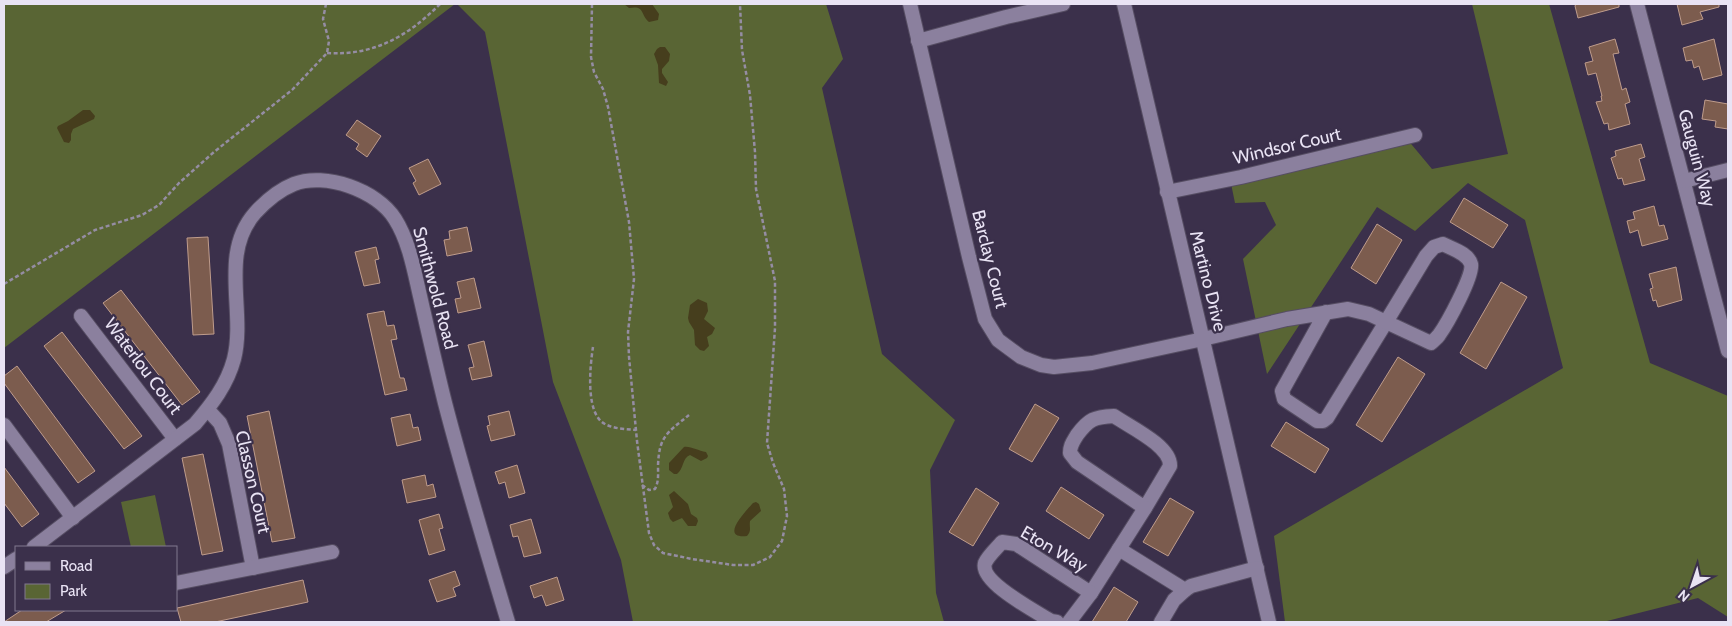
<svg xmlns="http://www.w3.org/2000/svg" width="1732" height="626" font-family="Cabin,sans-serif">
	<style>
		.green { fill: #596534 }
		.sand { fill: #463e1d }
		.building { fill: #7c5c4e; stroke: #bf9c8c }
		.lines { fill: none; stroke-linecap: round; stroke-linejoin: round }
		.street-casing { stroke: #564d63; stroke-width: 16 }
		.path { stroke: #958da3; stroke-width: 2.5; stroke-dasharray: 4 2.5; stroke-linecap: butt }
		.street { stroke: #8b809e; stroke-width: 14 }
		.labels { text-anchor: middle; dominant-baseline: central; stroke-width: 4.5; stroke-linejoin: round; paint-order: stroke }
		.street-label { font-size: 18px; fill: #e9e3f4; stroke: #3b304b }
	</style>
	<rect width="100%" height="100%" fill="#3b304b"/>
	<g class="green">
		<polygon points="4,4 455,4 4,348"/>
		<polygon points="457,4 826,4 843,59 822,88 882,354 955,420 930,470 936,593 944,622 633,622 621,560 553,382 485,32"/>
		<polygon points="1472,4 1549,4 1650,363 1728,396 1728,617 1698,598 1607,621 1607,622 1285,622 1274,536 1563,368 1525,220 1468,183 1415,231 1377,207 1267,374 1243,259 1276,225 1265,202 1235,203 1229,174 1402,133 1432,169 1508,154"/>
		<polygon points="155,495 166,547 131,547 121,502"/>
	</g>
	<g class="sand">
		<path d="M624 4H652L659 14 658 20 649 22C640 14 645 5 629 8Z"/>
		<polygon points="660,47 665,47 670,54 669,61 662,69 662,73 668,82 666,86 659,83 658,65 654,54 657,49"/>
		<polygon points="83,110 90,110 95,116 94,119 73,129 71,134 71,140 69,143 64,142 57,128 58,126 68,121"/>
		<polygon points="698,299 707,303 708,311 704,319 715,328 712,334 707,337 709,346 704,351 700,350 695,345 694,330 689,322 688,318 690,305"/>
		<path d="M684 447C691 446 698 451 706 452L708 456 707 458 701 461 690 455C682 458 684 469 677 474H674L669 470V463Z"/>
		<polygon points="674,491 688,504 691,514 697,518 698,521 696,526 688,526 682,518 673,522 670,519 668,513 673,507 669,495"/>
		<path d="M756 502 759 504 761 511 750 521C749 528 752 530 747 536 718 539 747 510 753 503Z"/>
	</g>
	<g class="building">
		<polygon points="1576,4 1619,4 1619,7 1578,18 1575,6"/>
		<polygon points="1677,4 1719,4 1719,7 1700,12 1703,19 1682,25"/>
		<polygon points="1615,39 1619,53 1613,54 1622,90 1626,88 1630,102 1625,104 1630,124 1609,130 1608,123 1604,124 1596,102 1602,101 1601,96 1602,96 1596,73 1588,75 1585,63 1593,61 1589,47"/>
		<polygon points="1714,39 1722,75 1703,80 1699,66 1694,68 1692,60 1686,61 1683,48"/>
		<polygon points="1705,100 1728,104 1728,129 1715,127 1716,121 1702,119"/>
		<polygon points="357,120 381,136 367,157 356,149 359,144 346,135"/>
		<polygon points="1641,144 1645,157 1639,159 1645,180 1624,185 1622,178 1618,179 1611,158 1616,156 1615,151"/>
		<polygon points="428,159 441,184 419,195 413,183 416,181 409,168"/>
		<polygon points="1464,198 1508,225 1493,248 1450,222"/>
		<polygon points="1654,206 1659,226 1664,225 1668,239 1642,246 1638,230 1630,233 1627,221 1635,219 1633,212"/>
		<polygon points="1377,224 1402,240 1376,284 1351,268"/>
		<polygon points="467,227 472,251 447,256 444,240 450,239 449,231"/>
		<polygon points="208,237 214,334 193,335 187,238"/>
		<polygon points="376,247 379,259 375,260 380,283 364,286 355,252"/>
		<polygon points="1676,267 1682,300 1658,307 1656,300 1653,301 1650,289 1653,288 1649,274"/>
		<polygon points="474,278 481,308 458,313 455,299 461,298 457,282"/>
		<polygon points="1501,282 1527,297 1486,369 1460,353"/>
		<polygon points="121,290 200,392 182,405 103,303"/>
		<polygon points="384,311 387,326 394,325 397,339 391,340 400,378 404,378 407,390 385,395 367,314"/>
		<polygon points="62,332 142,436 124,449 44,346"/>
		<polygon points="484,341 492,376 472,380 469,368 474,367 468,345"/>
		<polygon points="1398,357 1425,374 1382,442 1356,425"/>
		<polygon points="17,366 95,471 78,483 4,383 4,376"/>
		<polygon points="1035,404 1059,418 1032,462 1009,449"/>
		<polygon points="269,411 295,538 272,542 247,416"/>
		<polygon points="509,411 515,435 491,441 487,426 490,425 488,416"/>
		<polygon points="410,414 413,428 418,427 421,440 397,446 391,418"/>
		<polygon points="1286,422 1329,449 1315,473 1271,446"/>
		<polygon points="203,454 223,551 202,555 182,458"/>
		<polygon points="517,465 525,493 509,498 505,482 499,484 495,472"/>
		<polygon points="4,467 39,514 22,527 4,503"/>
		<polygon points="425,475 427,486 433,484 436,497 407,503 402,480"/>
		<polygon points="1061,487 1104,515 1089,539 1046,511"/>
		<polygon points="976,488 999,503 973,546 949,532"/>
		<polygon points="1170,498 1194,512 1168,556 1143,542"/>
		<polygon points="439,514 443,528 439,529 445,550 429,555 419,520"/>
		<polygon points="531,519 541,553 524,557 518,536 513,537 510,525"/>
		<polygon points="455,571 460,585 453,588 456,596 437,602 429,580"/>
		<polygon points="557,577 564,600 546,606 542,595 534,598 530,586"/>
		<polygon points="303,580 308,602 215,622 181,622 177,608"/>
		<polygon points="1114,587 1138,602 1126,622 1092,622"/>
		<polygon points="22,610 66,610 46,622 4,622"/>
	</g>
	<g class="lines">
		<g class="street-casing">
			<g id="street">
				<polyline points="910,4 969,257 985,319 998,340 1021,357 1041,365 1054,367 1092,363 1203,339 1287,319 1348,309 1369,314 1386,322 1327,418 1323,421 1317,421 1284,399 1282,391 1326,312"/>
				<polyline points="1124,4 1269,622"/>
				<polyline points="1637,4 1728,351"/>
				<polyline points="918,41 1006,17 1063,4"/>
				<polyline points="1684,181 1728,170"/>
				<polyline points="1167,192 1241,177 1415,135"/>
				<path d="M1443 244C1452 249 1468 253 1471 264 1474 275 1447 324 1439 335 1437 338 1434 340 1431 343L1386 322 1426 256 1434 247Z"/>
				<polyline points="81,316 175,439"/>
				<polyline points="208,410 220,423 229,444 253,568"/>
				<path d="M1114 416C1130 427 1171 446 1170 466L1145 508 1077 462 1070 453C1070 445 1073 442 1077 435 1089 419 1094 417 1114 416Z"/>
				<polyline points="4,425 73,518"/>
				<path d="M34 547 195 424C212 404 227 385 234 359 246 311 219 254 255 213 265 202 279 190 294 184 325 172 377 190 395 219 409 241 414 270 420 296 428 331 436 367 445 403 464 476 486 549 508 622"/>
				<polyline points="1119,549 1185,590 1191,586 1257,568"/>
				<polyline points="4,567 16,559"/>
				<polyline points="176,583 332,552"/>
				<polyline points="1091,593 1145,508"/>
				<path d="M1057 622 1051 621C1037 612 979 582 985 563 988 556 997 548 1002 542L1016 544 1091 593 1069 622"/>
				<polyline points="1161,622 1174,600 1185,590"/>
			</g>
		</g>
		<g class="path">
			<polyline points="592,4 591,57 594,72 603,89 608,107 629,222 634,279 628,332 629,357 637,441 649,533 654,545 663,553 692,559 733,565 753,565 770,557 782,541 787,516 784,489 773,463 767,443 775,328 775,281 756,189 755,152 750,95 742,50 740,4"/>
			<path d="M327 53C374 56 408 36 440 4"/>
			<polyline points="4,284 95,230 142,215 159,205 179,183 214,152 292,90 327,53 329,41 323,19 326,4"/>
			<path d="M593 347C590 366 585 414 605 424 614 429 626 429 636 430"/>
			<path d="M642 485 649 490 655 489C659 481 658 474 658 466 659 436 667 433 689 415"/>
		</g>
		<use href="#street" class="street"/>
	</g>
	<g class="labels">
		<g class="street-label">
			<text transform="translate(1287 146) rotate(-13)">Windsor Court</text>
			<text transform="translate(1697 158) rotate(75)">Gauguin Way</text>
			<text transform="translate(990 259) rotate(76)">Barclay Court</text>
			<text transform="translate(1208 281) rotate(76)">Martino Drive</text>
			<text transform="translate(435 288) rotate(75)">Smithwold Road</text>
			<text transform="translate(143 366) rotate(53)">Waterlou Court</text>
			<text transform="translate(253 482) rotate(77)">Classon Court</text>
			<text transform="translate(1054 549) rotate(30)">Eton Way</text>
		</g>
	</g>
	<rect width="1732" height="626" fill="none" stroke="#e9e3f4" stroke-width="10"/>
	<rect x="15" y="546" width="162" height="65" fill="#3b304b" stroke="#81788f"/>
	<rect x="25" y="562" width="25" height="8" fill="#8b809e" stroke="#81788f"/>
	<text x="60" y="571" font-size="15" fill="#e9e3f4">Road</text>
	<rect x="25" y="584" width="25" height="15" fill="#596534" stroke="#81788f"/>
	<text x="60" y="596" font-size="15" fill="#e9e3f4">Park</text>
	<g transform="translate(1692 586) rotate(220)" stroke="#3b304b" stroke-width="4" paint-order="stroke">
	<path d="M0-4L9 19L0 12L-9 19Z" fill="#e9e3f4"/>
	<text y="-8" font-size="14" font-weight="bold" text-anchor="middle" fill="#e9e3f4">N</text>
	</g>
</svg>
